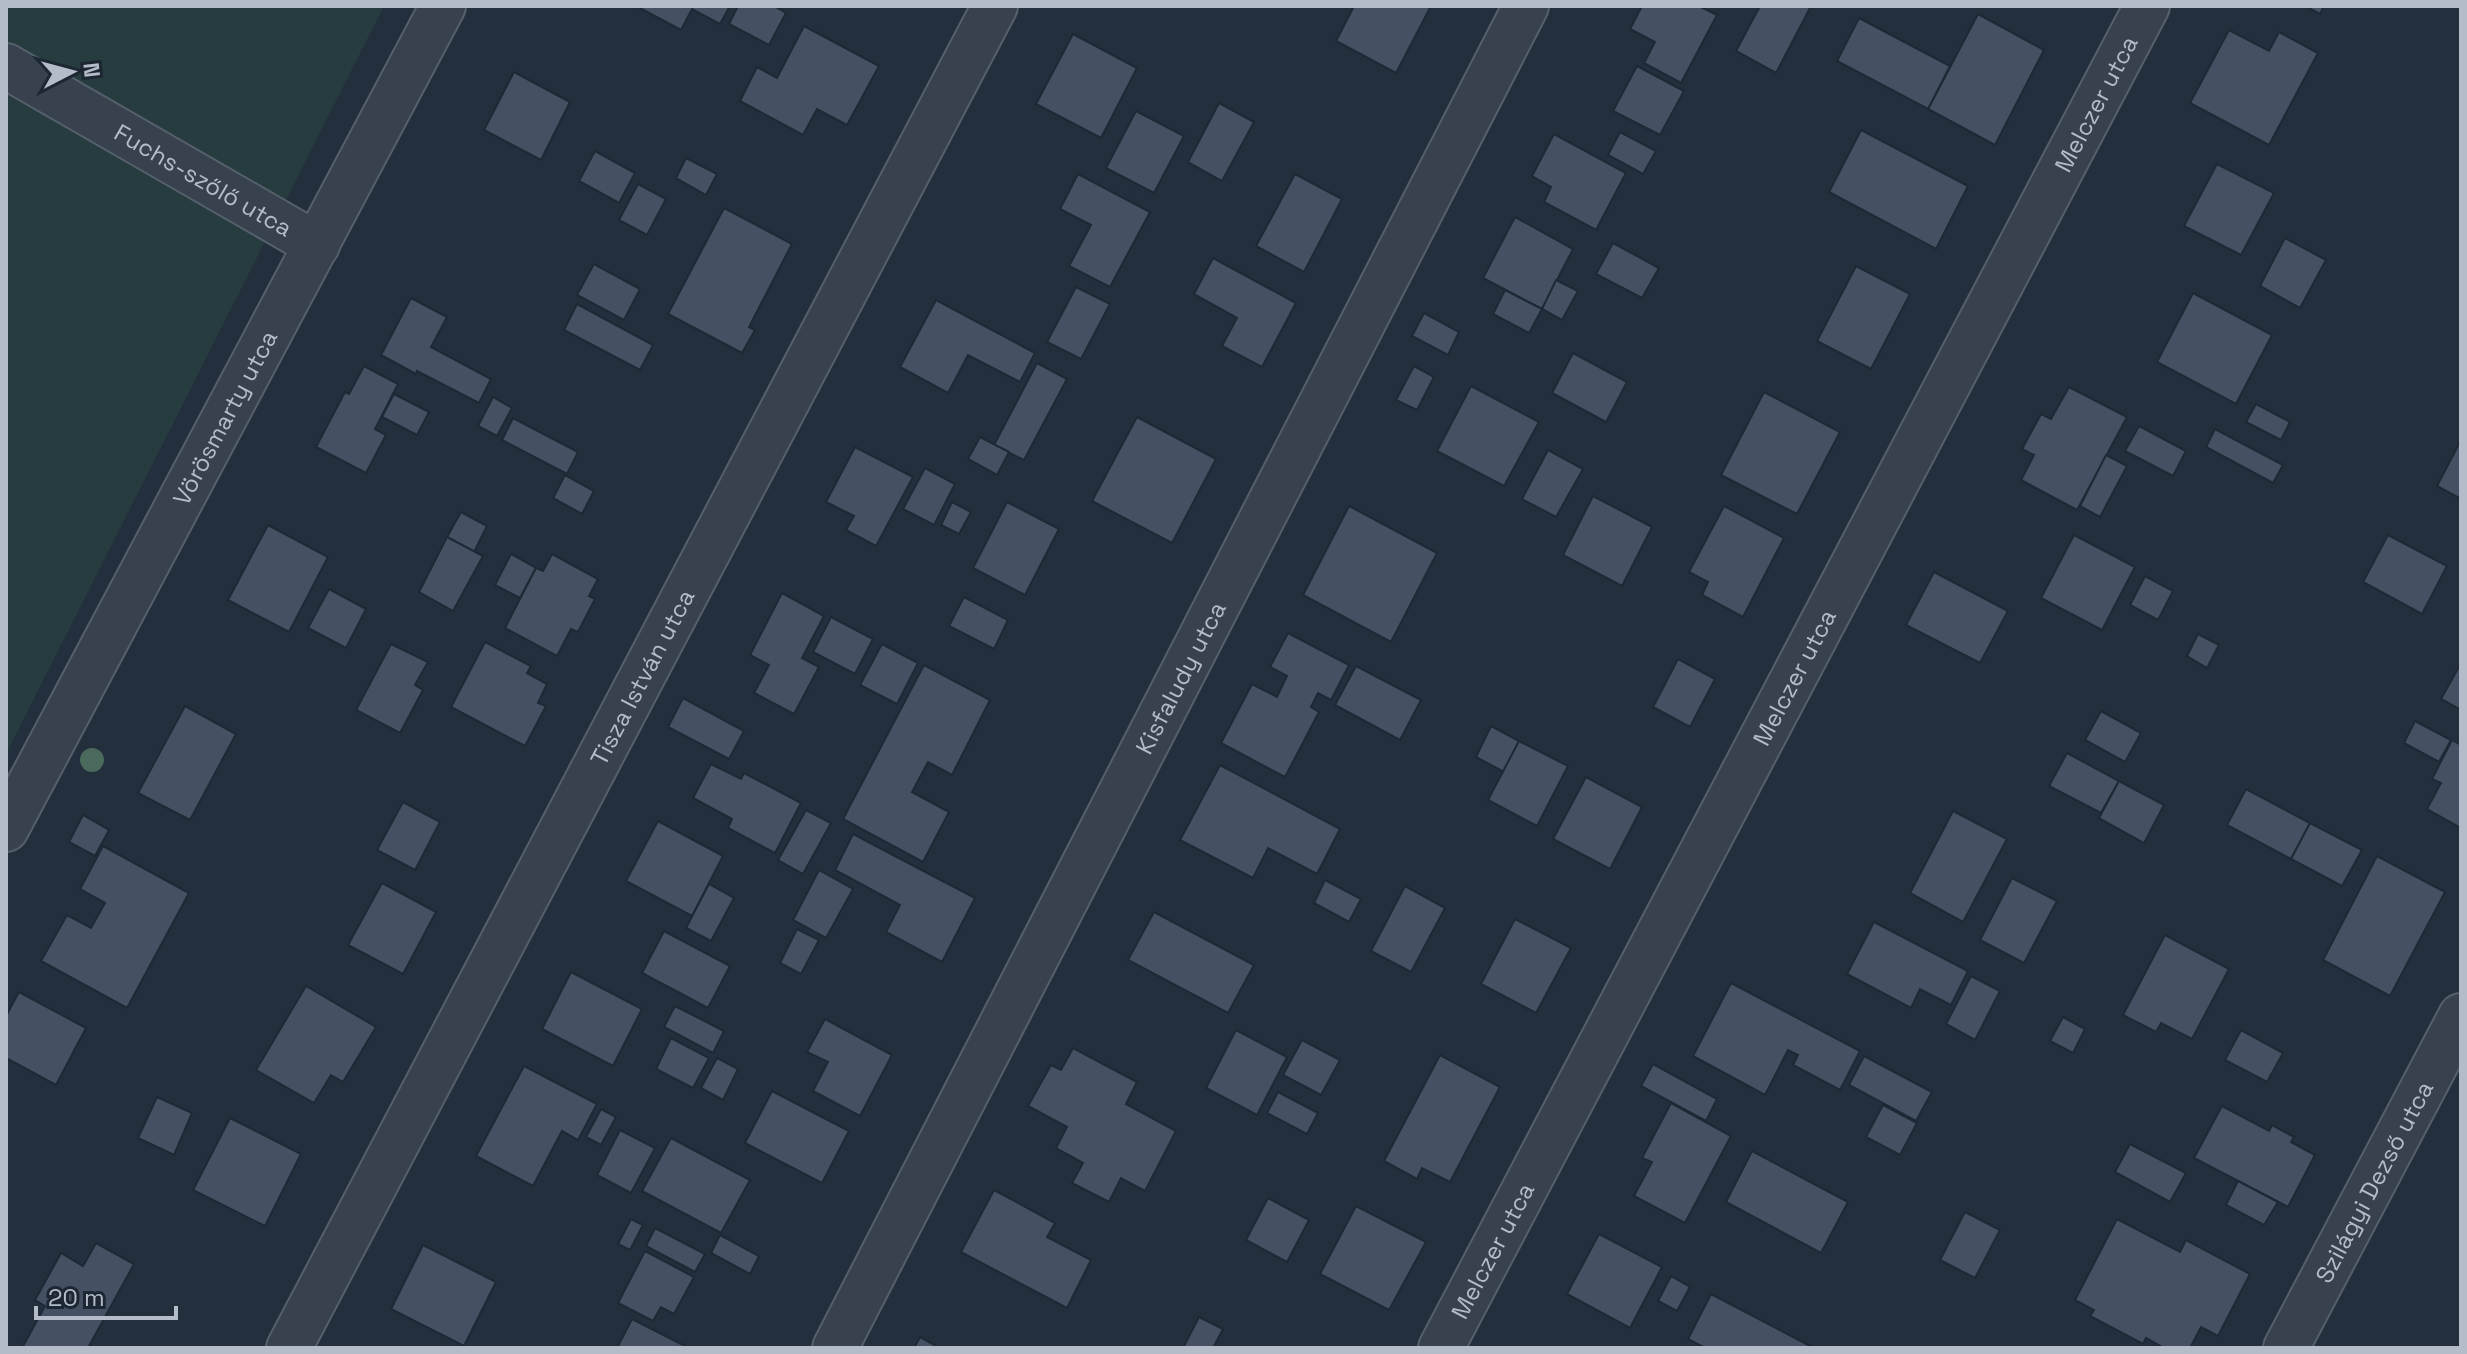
<svg xmlns="http://www.w3.org/2000/svg" width="2467" height="1354" font-family="'Space Grotesk',sans-serif">
	<style>
		.green { fill: #263c3f }
		.building { fill: #455162; stroke: #1f2835; stroke-width: 2 }
		.lines { fill: none; stroke-linecap: round; stroke-linejoin: round }
		.street-casing { stroke: #565f6c; stroke-width: 48 }
		.street { stroke: #38414e; stroke-width: 44 }
		.tree { fill: #4b6a5d }
		.labels { text-anchor: middle; dominant-baseline: central; stroke-width: 7; stroke-linejoin: round; paint-order: stroke }
		.street-label { font-size: 24px; fill: #b4bcc9; stroke: #1d2633 }
	</style>
	<rect width="100%" height="100%" fill="#242f3e"/>
	<polygon class="green" points="6,6 384,6 6,754"/>
	<g class="building">
		<polygon points="636,6 730,6 720,24 692,9 681,30"/>
		<polygon points="738,6 774,6 786,13 769,45 729,24"/>
		<polygon points="1354,6 1431,6 1396,73 1336,41"/>
		<polygon points="1642,6 1699,6 1717,15 1681,83 1644,63 1655,42 1630,29"/>
		<polygon points="1760,6 1811,6 1776,73 1736,51"/>
		<polygon points="2305,6 2324,6 2320,14"/>
		<polygon points="1978,14 2044,50 1995,145 1928,109"/>
		<polygon points="1859,18 1950,66 1928,109 1837,61"/>
		<polygon points="804,26 879,66 847,125 817,109 803,135 740,101 757,67 777,78"/>
		<polygon points="2229,30 2269,51 2279,32 2318,53 2269,145 2190,103"/>
		<polygon points="1073,34 1137,68 1101,138 1036,104"/>
		<polygon points="1637,66 1684,91 1660,135 1613,111"/>
		<polygon points="514,72 570,102 541,160 484,130"/>
		<polygon points="1219,103 1254,122 1222,181 1188,162"/>
		<polygon points="1136,111 1184,136 1154,193 1106,168"/>
		<polygon points="1861,130 1968,186 1936,249 1829,192"/>
		<polygon points="1620,132 1656,151 1643,174 1608,155"/>
		<polygon points="1554,134 1626,173 1596,230 1544,202 1551,187 1532,176"/>
		<polygon points="595,151 635,173 619,203 579,181"/>
		<polygon points="686,158 717,174 706,195 676,178"/>
		<polygon points="2217,164 2274,193 2241,255 2184,226"/>
		<polygon points="1078,174 1150,212 1110,287 1069,266 1091,225 1060,209"/>
		<polygon points="1295,174 1342,199 1304,272 1256,246"/>
		<polygon points="638,184 666,199 647,235 619,220"/>
		<polygon points="724,208 792,244 749,327 755,330 742,353 668,314"/>
		<polygon points="1515,217 1573,249 1542,309 1483,278"/>
		<polygon points="2285,238 2326,260 2300,308 2260,286"/>
		<polygon points="1613,243 1659,268 1642,298 1596,274"/>
		<polygon points="1213,258 1296,303 1262,367 1222,346 1237,318 1194,294"/>
		<polygon points="594,264 640,289 624,320 577,295"/>
		<polygon points="1856,266 1910,294 1871,369 1817,341"/>
		<polygon points="1556,280 1578,291 1562,320 1542,309"/>
		<polygon points="1076,287 1110,304 1081,359 1047,342"/>
		<polygon points="1505,290 1542,309 1529,333 1493,314"/>
		<polygon points="2193,293 2272,335 2236,404 2157,362"/>
		<polygon points="411,298 447,317 431,347 491,379 479,403 417,371 416,374 381,355"/>
		<polygon points="936,300 1035,353 1020,382 968,355 948,393 900,367"/>
		<polygon points="577,304 653,345 640,370 564,330"/>
		<polygon points="1424,313 1459,332 1448,355 1412,336"/>
		<polygon points="1573,353 1627,382 1606,422 1552,393"/>
		<polygon points="1037,363 1067,379 1024,460 994,445"/>
		<polygon points="364,366 398,384 375,429 386,435 366,473 316,447 345,392 349,394"/>
		<polygon points="1414,366 1434,377 1417,410 1396,400"/>
		<polygon points="1471,386 1539,422 1504,486 1437,451"/>
		<polygon points="2069,387 2127,417 2077,510 2021,480 2034,455 2022,449 2041,414 2051,419"/>
		<polygon points="1764,392 1840,432 1797,514 1721,475"/>
		<polygon points="394,394 429,412 417,435 382,417"/>
		<polygon points="493,397 512,408 497,436 478,426"/>
		<polygon points="2256,404 2290,422 2281,440 2246,422"/>
		<polygon points="1137,417 1216,459 1172,543 1092,501"/>
		<polygon points="513,418 578,452 567,474 502,440"/>
		<polygon points="2139,426 2186,451 2173,476 2125,451"/>
		<polygon points="2215,429 2283,465 2273,483 2206,447"/>
		<polygon points="980,437 1009,452 997,475 968,459"/>
		<polygon points="2461,440 2461,499 2437,486"/>
		<polygon points="855,447 913,477 876,546 846,530 854,516 826,502"/>
		<polygon points="1548,450 1583,469 1556,517 1522,499"/>
		<polygon points="2106,455 2127,466 2100,517 2080,506"/>
		<polygon points="925,468 955,484 934,525 903,509"/>
		<polygon points="565,475 594,491 582,514 553,498"/>
		<polygon points="1593,496 1652,527 1622,586 1563,555"/>
		<polygon points="952,502 971,512 959,534 941,525"/>
		<polygon points="1007,502 1059,529 1025,595 973,568"/>
		<polygon points="1349,506 1437,553 1391,642 1303,595"/>
		<polygon points="1724,506 1784,538 1743,617 1702,595 1708,582 1689,572"/>
		<polygon points="461,512 487,526 474,552 447,537"/>
		<polygon points="268,525 328,557 289,632 228,600"/>
		<polygon points="2074,535 2135,567 2102,630 2041,598"/>
		<polygon points="2388,535 2447,566 2422,614 2363,582"/>
		<polygon points="447,537 483,556 453,611 419,592"/>
		<polygon points="511,554 536,568 520,598 495,585"/>
		<polygon points="552,554 598,579 589,596 595,599 578,632 571,629 557,656 505,628 536,568 543,571"/>
		<polygon points="1934,572 2008,611 1980,663 1906,625"/>
		<polygon points="2145,576 2173,591 2158,620 2130,605"/>
		<polygon points="329,589 366,609 346,648 308,628"/>
		<polygon points="782,593 824,616 802,658 819,667 794,714 754,693 769,665 750,655"/>
		<polygon points="964,597 1008,620 994,649 949,626"/>
		<polygon points="831,617 873,639 855,674 813,652"/>
		<polygon points="1288,633 1349,665 1331,700 1318,693 1311,707 1319,712 1285,777 1221,743 1252,684 1277,697 1287,676 1270,667"/>
		<polygon points="2198,634 2219,645 2207,668 2187,656"/>
		<polygon points="485,642 531,666 527,673 547,684 538,703 546,706 525,746 451,707"/>
		<polygon points="391,644 428,662 415,685 423,690 400,733 356,710"/>
		<polygon points="882,644 918,663 897,704 860,685"/>
		<polygon points="1678,659 1715,679 1690,727 1653,707"/>
		<polygon points="2461,663 2461,710 2441,699"/>
		<polygon points="924,665 990,700 952,775 928,762 912,792 949,812 923,862 843,819"/>
		<polygon points="1356,666 1421,700 1400,740 1335,705"/>
		<polygon points="683,698 744,731 729,759 668,727"/>
		<polygon points="185,706 236,734 190,820 138,793"/>
		<polygon points="2101,711 2141,733 2125,762 2085,740"/>
		<polygon points="2415,721 2451,740 2439,762 2404,743"/>
		<polygon points="1491,726 1519,741 1504,772 1476,757"/>
		<polygon points="2452,740 2461,745 2461,828 2427,809 2441,783 2432,779"/>
		<polygon points="1519,741 1568,766 1537,826 1488,800"/>
		<polygon points="2067,753 2119,781 2101,813 2049,786"/>
		<polygon points="711,764 741,779 744,773 801,803 775,853 728,828 732,819 693,798"/>
		<polygon points="1220,765 1340,829 1317,874 1268,848 1253,878 1180,840"/>
		<polygon points="1586,777 1642,807 1610,869 1553,839"/>
		<polygon points="2119,781 2164,805 2144,843 2099,818"/>
		<polygon points="2246,789 2310,823 2291,859 2227,825"/>
		<polygon points="403,802 440,822 415,870 377,850"/>
		<polygon points="806,810 831,823 803,874 778,860"/>
		<polygon points="1953,811 2007,839 1963,922 1910,893"/>
		<polygon points="83,815 109,830 95,856 69,842"/>
		<polygon points="658,821 723,856 692,916 626,881"/>
		<polygon points="2310,823 2362,850 2342,886 2291,859"/>
		<polygon points="853,834 975,898 942,962 886,932 900,905 835,870"/>
		<polygon points="103,846 189,893 127,1008 41,961 67,915 91,928 105,903 80,889"/>
		<polygon points="2377,856 2445,892 2390,996 2323,960"/>
		<polygon points="819,870 853,889 826,938 793,920"/>
		<polygon points="2012,878 2057,901 2024,963 1980,940"/>
		<polygon points="1325,880 1361,899 1349,922 1314,903"/>
		<polygon points="382,883 436,912 403,974 348,945"/>
		<polygon points="709,884 734,898 711,941 686,928"/>
		<polygon points="1405,886 1445,908 1411,972 1371,951"/>
		<polygon points="1154,912 1254,965 1228,1013 1128,960"/>
		<polygon points="1515,919 1571,948 1536,1013 1481,984"/>
		<polygon points="1874,922 1968,971 1951,1005 1920,989 1911,1008 1847,974"/>
		<polygon points="797,929 819,940 801,974 780,963"/>
		<polygon points="664,931 730,966 708,1008 642,973"/>
		<polygon points="2165,935 2229,969 2192,1039 2161,1023 2156,1032 2123,1015"/>
		<polygon points="571,972 642,1009 613,1066 542,1029"/>
		<polygon points="1971,976 2000,991 1975,1040 1946,1024"/>
		<polygon points="1731,983 1860,1051 1840,1090 1793,1065 1798,1055 1788,1050 1765,1095 1693,1056"/>
		<polygon points="306,986 376,1027 343,1082 331,1075 314,1103 256,1070"/>
		<polygon points="19,992 86,1028 56,1085 6,1058 6,1016"/>
		<polygon points="675,1006 724,1031 713,1053 664,1027"/>
		<polygon points="2063,1017 2085,1029 2073,1053 2050,1041"/>
		<polygon points="825,1019 892,1055 860,1116 813,1091 828,1062 807,1052"/>
		<polygon points="1236,1030 1287,1057 1257,1115 1206,1088"/>
		<polygon points="2241,1030 2283,1053 2267,1082 2225,1060"/>
		<polygon points="671,1038 709,1058 693,1088 656,1069"/>
		<polygon points="1302,1040 1340,1060 1321,1095 1283,1075"/>
		<polygon points="1073,1048 1137,1082 1126,1104 1176,1131 1145,1191 1121,1178 1109,1202 1072,1183 1083,1163 1056,1148 1067,1127 1028,1106 1051,1065 1061,1070"/>
		<polygon points="1440,1055 1500,1087 1450,1182 1422,1168 1417,1179 1384,1161"/>
		<polygon points="1864,1056 1932,1092 1916,1121 1849,1085"/>
		<polygon points="717,1058 738,1069 723,1100 701,1088"/>
		<polygon points="1653,1064 1717,1099 1706,1121 1641,1086"/>
		<polygon points="524,1066 597,1104 578,1140 562,1131 533,1186 476,1156"/>
		<polygon points="772,1091 849,1131 822,1183 745,1143"/>
		<polygon points="1278,1092 1318,1113 1307,1134 1267,1113"/>
		<polygon points="157,1097 192,1113 174,1155 138,1138"/>
		<polygon points="1671,1103 1731,1136 1685,1223 1634,1196 1652,1162 1642,1158"/>
		<polygon points="1883,1105 1917,1123 1900,1155 1866,1137"/>
		<polygon points="2222,1106 2269,1131 2272,1125 2294,1137 2291,1142 2315,1155 2288,1207 2194,1158"/>
		<polygon points="601,1109 616,1117 601,1145 586,1137"/>
		<polygon points="230,1118 301,1154 265,1226 193,1190"/>
		<polygon points="620,1130 655,1148 631,1193 597,1175"/>
		<polygon points="671,1138 750,1180 721,1233 642,1191"/>
		<polygon points="2130,1144 2186,1173 2170,1202 2115,1172"/>
		<polygon points="1752,1151 1848,1202 1821,1253 1726,1202"/>
		<polygon points="2238,1181 2278,1202 2264,1225 2226,1205"/>
		<polygon points="994,1190 1055,1223 1047,1237 1091,1260 1067,1308 961,1252"/>
		<polygon points="1268,1198 1309,1220 1287,1262 1246,1240"/>
		<polygon points="1356,1206 1426,1242 1389,1310 1320,1274"/>
		<polygon points="1965,1212 2000,1230 1975,1278 1940,1260"/>
		<polygon points="631,1219 643,1225 630,1250 618,1244"/>
		<polygon points="2117,1219 2180,1252 2186,1240 2250,1274 2218,1336 2201,1327 2190,1348 2164,1348 2146,1338 2143,1344 2090,1316 2094,1310 2075,1300"/>
		<polygon points="655,1228 705,1254 695,1272 646,1246"/>
		<polygon points="1599,1234 1662,1267 1630,1328 1567,1294"/>
		<polygon points="720,1235 759,1256 750,1274 711,1253"/>
		<polygon points="96,1243 134,1264 88,1348 22,1348 45,1306 35,1300 61,1253 83,1266"/>
		<polygon points="423,1245 496,1282 464,1346 391,1309"/>
		<polygon points="645,1251 694,1277 674,1314 661,1307 653,1321 618,1303"/>
		<polygon points="1671,1276 1690,1287 1677,1311 1658,1301"/>
		<polygon points="1711,1294 1814,1348 1705,1348 1688,1339"/>
		<polygon points="1199,1317 1223,1329 1213,1348 1183,1348"/>
		<polygon points="632,1319 689,1348 617,1348"/>
		<polygon points="920,1337 940,1348 914,1348"/>
	</g>
	<g class="lines">
		<g class="street-casing">
			<g id="street">
				<path id="s1" d="M6 66 317 245"/>
				<path id="s2" d="M6 829 443 6"/>
				<path id="s3" d="M289 1348 995 6"/>
				<path id="s4" d="M835 1348 1526 6"/>
				<path id="s5" d="M1441 1348 2147 6"/>
				<path id="s6" d="M2286 1348 2461 1016"/>
			</g>
		</g>
		<use href="#street" class="street"/>
	</g>
	<circle class="tree" cx="92" cy="760" r="12"/>
	<g class="labels">
		<g class="street-label">
			<text stroke="none"><textPath href="#s5" startOffset="1406">Melczer utca</textPath></text>
			<text stroke="none"><textPath href="#s1" startOffset="228">Fuchs-szőlő utca</textPath></text>
			<text stroke="none"><textPath href="#s2" startOffset="466">Vörösmarty utca</textPath></text>
			<text stroke="none"><textPath href="#s3" startOffset="758">Tisza István utca</textPath></text>
			<text stroke="none"><textPath href="#s4" startOffset="754">Kisfaludy utca</textPath></text>
			<text stroke="none"><textPath href="#s5" startOffset="758">Melczer utca</textPath></text>
			<text stroke="none"><textPath href="#s6" startOffset="188">Szilágyi Dezső utca</textPath></text>
			<text stroke="none"><textPath href="#s5" startOffset="110">Melczer utca</textPath></text>
		</g>
	</g>
	<rect width="2467" height="1354" fill="none" stroke="#b4bcc9" stroke-width="16"/>
	<g transform="translate(72 72) rotate(84)" stroke="#1d2633" stroke-width="6" paint-order="stroke">
	<path d="M0-6L14 30L0 20L-14 30Z" fill="#b4bcc9"/>
	<text y="-12" font-size="22" font-weight="bold" text-anchor="middle" fill="#b4bcc9">N</text>
	</g>
	<path d="M36 1306v12h140v-12" fill="none" stroke="#b4bcc9" stroke-width="4"/>
	<text x="48" y="1306" font-size="24" fill="#b4bcc9" stroke="#1d2633" stroke-width="6" paint-order="stroke">20 m</text>
</svg>
